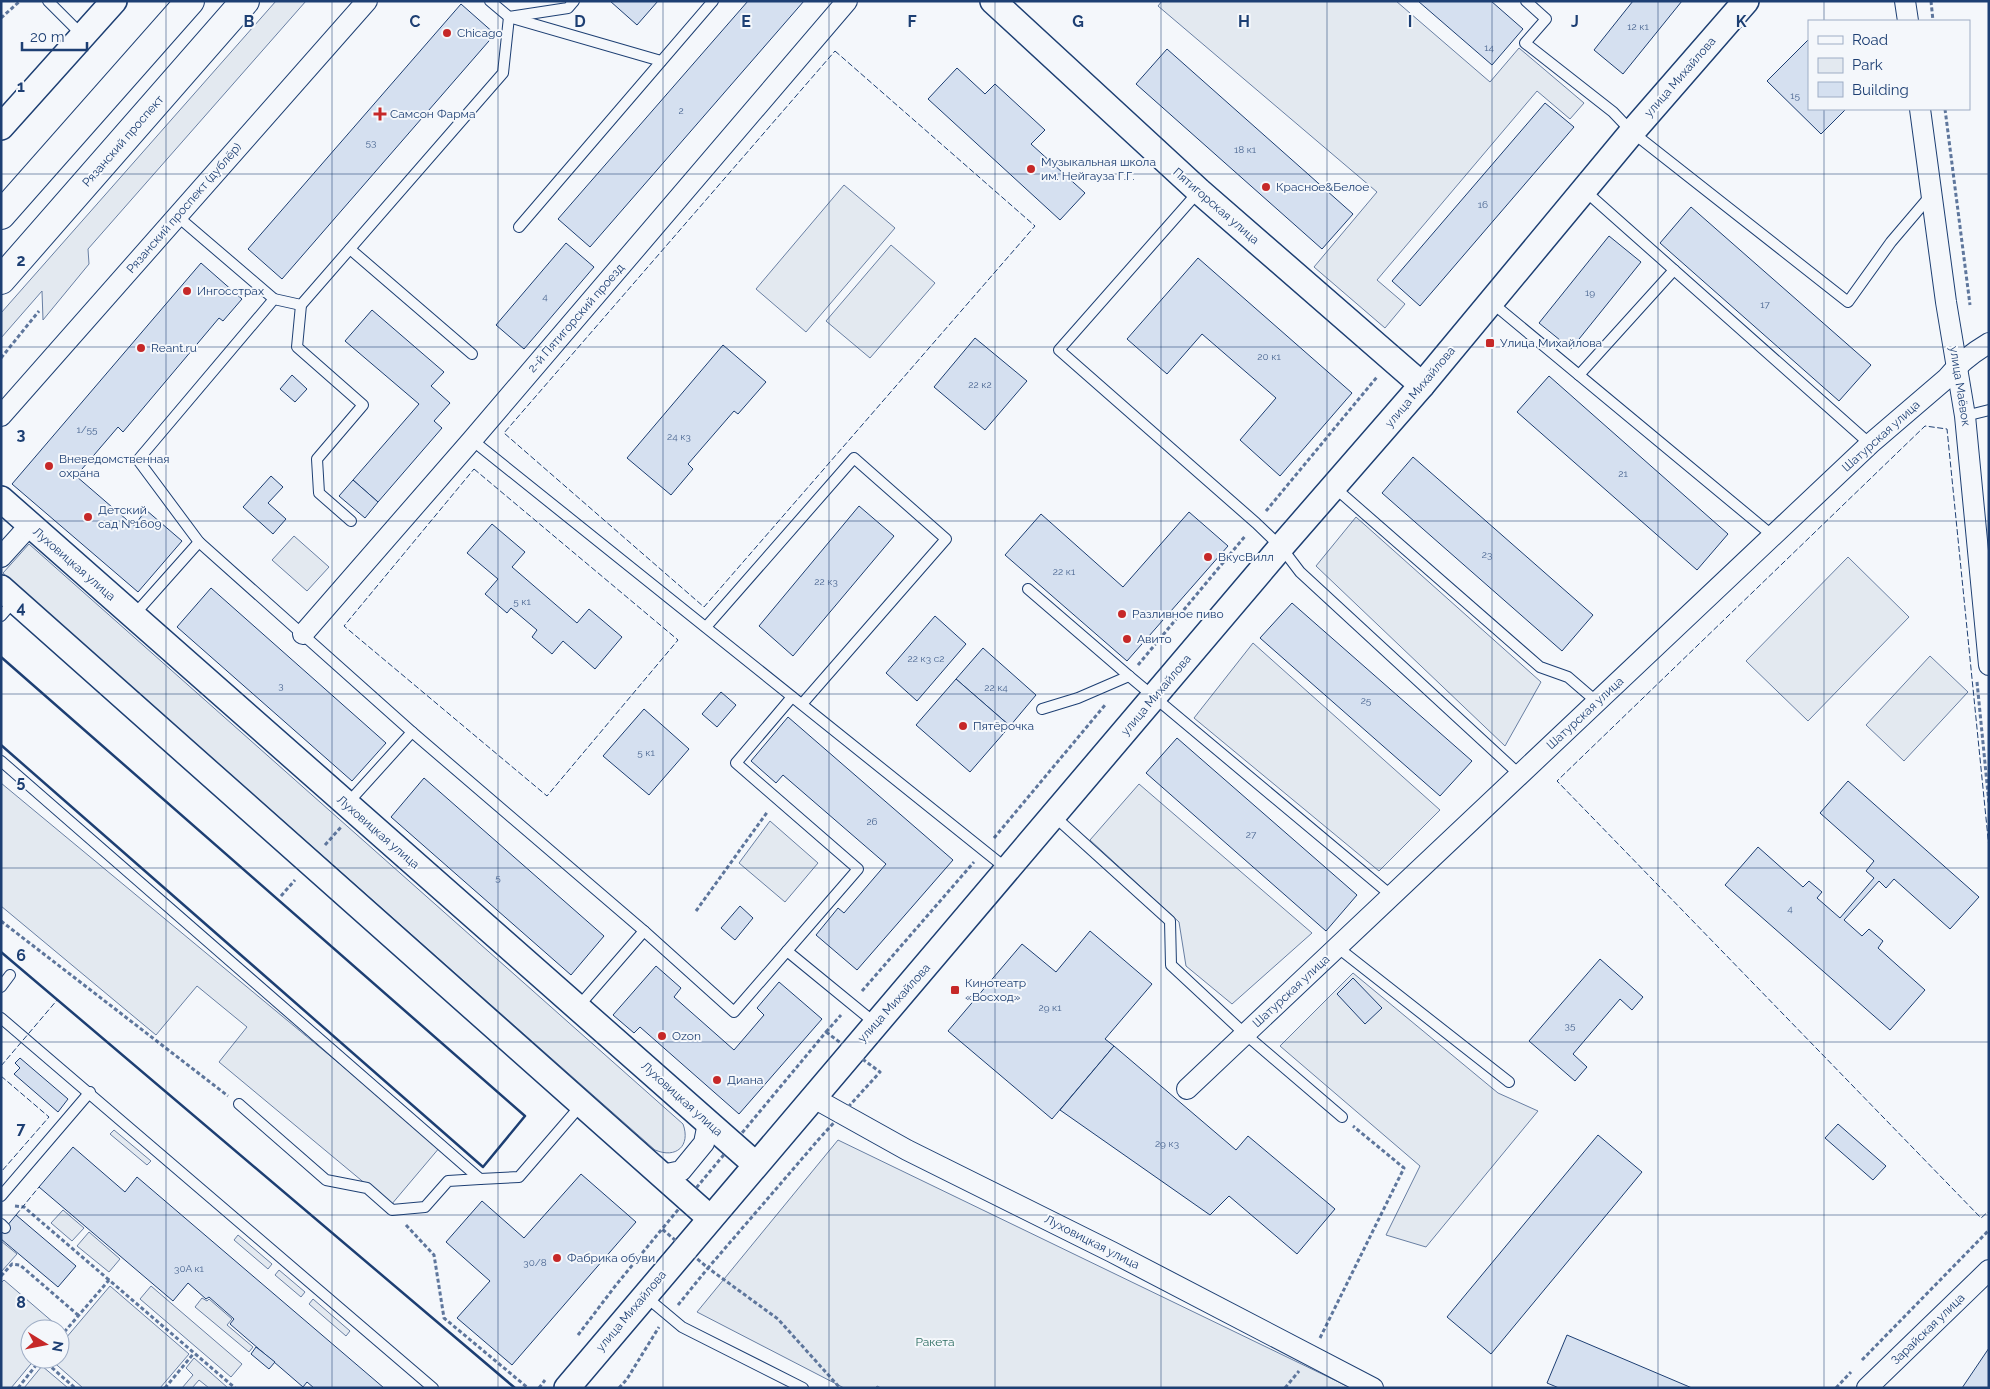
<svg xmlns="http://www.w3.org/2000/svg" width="1990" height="1389" font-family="Raleway,sans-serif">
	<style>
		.green { fill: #e3e9f0; stroke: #687fa3 }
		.building { fill: #d5e0f0; stroke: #1d3f73 }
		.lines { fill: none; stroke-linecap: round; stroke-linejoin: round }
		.service-casing { stroke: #1d3f73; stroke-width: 12 }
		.minor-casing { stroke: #1d3f73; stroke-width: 22 }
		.tertiary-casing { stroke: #1d3f73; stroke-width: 28 }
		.primary-casing { stroke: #1d3f73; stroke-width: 30 }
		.path { stroke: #5e769c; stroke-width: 3; stroke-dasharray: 4 2.5; stroke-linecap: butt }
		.service { stroke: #f4f7fb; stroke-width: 10 }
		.minor { stroke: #f4f7fb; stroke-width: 20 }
		.tertiary { stroke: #f4f7fb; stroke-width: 25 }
		.primary { stroke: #f4f7fb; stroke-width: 28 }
		.fence { stroke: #1d3f73; stroke-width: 1; stroke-dasharray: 6 2.5; stroke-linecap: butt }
		.wall { stroke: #1d3f73; stroke-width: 2.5 }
		.grid { fill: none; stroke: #1d3f73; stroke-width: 1; stroke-opacity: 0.55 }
		.poi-dot { fill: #c62828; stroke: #f4f7fb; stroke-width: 2 }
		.labels { text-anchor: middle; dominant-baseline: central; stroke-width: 4; stroke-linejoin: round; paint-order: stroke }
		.number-label { font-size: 10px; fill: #4b6792 }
		.poi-label { font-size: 12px; fill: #1d3f73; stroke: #f4f7fb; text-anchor: start }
		.street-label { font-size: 12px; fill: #1d3f73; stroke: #f4f7fb }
		.park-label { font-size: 12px; fill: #2c6c60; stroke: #f4f7fb }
		.grid-label { font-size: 16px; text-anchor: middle; font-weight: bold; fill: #1d3f73; stroke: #f4f7fb; stroke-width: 4; stroke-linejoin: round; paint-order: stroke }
	</style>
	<rect width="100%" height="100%" fill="#f4f7fb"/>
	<g class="green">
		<polygon points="276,1 306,1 88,249 89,264 43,320 42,291 1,338 1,313"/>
		<polygon points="1162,1 1396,1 1490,82 1519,48 1584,103 1570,119 1537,91 1377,280 1405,304 1385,328 1314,267 1377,192 1158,6"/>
		<polygon points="844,185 895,228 806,332 756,289"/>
		<polygon points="891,245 935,283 870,358 826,321"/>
		<polygon points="1356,517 1541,682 1505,746 1316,566"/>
		<polygon points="294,536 329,567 307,591 272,560"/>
		<path d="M29 544 683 1124C691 1146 676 1159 655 1150L3 573Z"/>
		<polygon points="1848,557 1909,617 1808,721 1746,661"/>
		<polygon points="1253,643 1440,810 1379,871 1194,718"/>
		<polygon points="1930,656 1968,692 1904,761 1866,725"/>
		<polygon points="1,783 440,1147 391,1205 219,1062 247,1027 197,986 156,1035 1,906"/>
		<polygon points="1139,784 1312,933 1232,1004 1186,966 1179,922 1090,840"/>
		<polygon points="770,821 818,863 785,902 739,863"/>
		<polygon points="1353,973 1498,1093 1538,1111 1426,1247 1386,1235 1420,1166 1280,1046"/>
		<polygon points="114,1130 151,1161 147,1165 110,1134"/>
		<polygon points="838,1140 1351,1388 881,1388 877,1386 876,1388 844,1388 697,1312"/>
		<polygon points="63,1210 84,1228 72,1241 51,1223"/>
		<polygon points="89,1232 120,1259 109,1272 77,1246"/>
		<polygon points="238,1235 272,1264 268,1269 234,1240"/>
		<polygon points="1,1241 17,1254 1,1272"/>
		<polygon points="279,1270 305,1292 301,1297 275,1275"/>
		<polygon points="4,1280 61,1329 30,1329 30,1359 35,1359 11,1388 1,1388 1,1283"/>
		<polygon points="110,1286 189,1354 160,1388 83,1388 50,1359 60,1359 60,1345"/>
		<polygon points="151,1286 242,1364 231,1377 140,1299"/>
		<polygon points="202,1298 207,1301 209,1299 232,1319 227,1325 253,1347 249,1352 195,1307"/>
		<polygon points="313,1299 350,1331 346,1336 309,1304"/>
		<polygon points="194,1358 228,1388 209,1388 199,1380 192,1388 182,1388 193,1375 186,1368"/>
		<polygon points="42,1366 68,1388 24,1388"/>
	</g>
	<g class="building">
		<polygon points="610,1 658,1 637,25"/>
		<polygon points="748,1 804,1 590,247 558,219"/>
		<polygon points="1418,1 1491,1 1523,29 1492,65"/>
		<polygon points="1633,1 1682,1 1623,74 1594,50"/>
		<polygon points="461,4 495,34 282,279 248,249"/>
		<polygon points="1809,39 1809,109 1846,109 1821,134 1767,81"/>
		<polygon points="1167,49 1353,214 1322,249 1136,84"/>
		<polygon points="957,68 985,94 995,84 1045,130 1031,144 1085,193 1060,220 928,99"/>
		<polygon points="1545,103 1574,127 1420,306 1392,281"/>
		<polygon points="1691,207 1871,365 1839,401 1660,243"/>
		<polygon points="1609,236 1641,262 1571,349 1539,323"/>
		<polygon points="566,243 594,267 524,349 496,325"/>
		<polygon points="1198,258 1352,393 1280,476 1240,440 1276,398 1202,334 1167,374 1127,339"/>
		<polygon points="201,263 242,299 223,321 219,318 123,432 118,427 76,476 134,526 146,510 182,541 138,592 12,484"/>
		<polygon points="372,310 444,372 431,386 450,403 434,421 442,428 378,502 353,480 419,404 345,341"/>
		<polygon points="975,338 1027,381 985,430 934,387"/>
		<polygon points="723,345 766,382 738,414 734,411 688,464 693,469 671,495 627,458"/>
		<polygon points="292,375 307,389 295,402 280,389"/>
		<polygon points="1549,376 1728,534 1697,570 1517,412"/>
		<polygon points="1413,457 1593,615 1562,651 1382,493"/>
		<polygon points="271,476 283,487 268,503 286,519 273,534 243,507"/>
		<polygon points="353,480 378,502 365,518 339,496"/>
		<polygon points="859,506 894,536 793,656 759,626"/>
		<polygon points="1189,512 1228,546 1127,661 1005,555 1041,514 1123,587"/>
		<polygon points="492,524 525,552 512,567 577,623 589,609 622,637 595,669 563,641 552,654 532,637 537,630 511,608 507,613 485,594 498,579 467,553"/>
		<polygon points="211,588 386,743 352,781 177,627"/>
		<polygon points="1292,603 1472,761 1440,796 1260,638"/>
		<polygon points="935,616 966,644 917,701 886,673"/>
		<polygon points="983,648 1036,695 1010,726 956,679"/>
		<polygon points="956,679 1010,726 970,772 916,725"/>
		<polygon points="721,692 736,705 717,727 702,714"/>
		<polygon points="644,709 689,749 649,795 603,756"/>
		<polygon points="788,717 953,860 857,970 816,935 838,908 844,913 886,864 783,775 776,783 751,761"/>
		<polygon points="1177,738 1357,895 1326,931 1146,773"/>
		<polygon points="424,778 604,936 571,975 391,817"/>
		<polygon points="1848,781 1979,897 1950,929 1894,879 1886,888 1879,881 1844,920 1862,936 1869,929 1883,941 1878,948 1925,990 1890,1030 1725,885 1758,847 1803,887 1809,881 1822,892 1817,898 1840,918 1874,878 1866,871 1874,861 1820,813"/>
		<polygon points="740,906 753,918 735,940 721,928"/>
		<polygon points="1090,931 1152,984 1105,1039 1114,1046 1052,1119 948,1031 1022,944 1056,972"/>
		<polygon points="1600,959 1643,997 1632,1010 1620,999 1573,1054 1587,1067 1575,1081 1529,1041"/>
		<polygon points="656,966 681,988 674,997 734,1050 764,1015 757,1008 779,982 822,1019 739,1114 640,1027 634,1033 613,1015"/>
		<polygon points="1353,978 1382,1008 1365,1024 1337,994"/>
		<polygon points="1114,1046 1236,1150 1248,1136 1335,1209 1297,1254 1229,1196 1210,1215 1060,1110"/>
		<polygon points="20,1058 68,1099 58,1112 14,1074 20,1068 15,1063"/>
		<polygon points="1838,1124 1886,1166 1873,1180 1825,1138"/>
		<polygon points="1598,1135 1642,1172 1491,1354 1447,1317"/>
		<polygon points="73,1147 125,1192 137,1177 384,1388 314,1388 307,1382 303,1387 230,1324 234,1319 209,1297 206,1299 188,1283 173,1301 39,1187"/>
		<polygon points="581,1174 636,1222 512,1365 457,1318 490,1281 446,1242 482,1201 524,1238"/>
		<polygon points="16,1215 76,1266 58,1287 1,1239 1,1233"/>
		<polygon points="1567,1335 1692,1388 1559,1388 1547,1383"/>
		<polygon points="256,1347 275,1362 269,1369 251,1354"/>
		<polygon points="1989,1348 1989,1388 1962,1388"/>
	</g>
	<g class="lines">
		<g class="service-casing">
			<g id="service">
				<polyline points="48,1 82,35"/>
				<polyline points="490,1 509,17 661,61"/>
				<polyline points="574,1 568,8 509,17 503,73 301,305 274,299 138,460 199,542 412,732 644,931 734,1012 787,951 875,1023"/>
				<polyline points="1526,1 1546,19 1525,43 1613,112 1632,132 1848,302 1891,242 1931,195"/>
				<polyline points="1584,190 1870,444"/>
				<polyline points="1199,191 1059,350 1256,523 1281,547 1300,572 1520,775"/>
				<polyline points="177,216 274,299"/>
				<polyline points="519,227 713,1"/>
				<polyline points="350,249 472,354"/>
				<polyline points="1491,302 1773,536"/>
				<polyline points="301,305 297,347 363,405 317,459 319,493 351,521"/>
				<polyline points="1579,375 1674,270"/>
				<polyline points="1965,416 1989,410"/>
				<polyline points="472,440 1007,869"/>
				<polyline points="1334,487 1540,667 1568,677 1597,702"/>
				<polyline points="1028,589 1129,676 1392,896"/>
				<polyline points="134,615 199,542"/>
				<polyline points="1,616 15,600"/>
				<polyline points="706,627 854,458 946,539 802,704"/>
				<polyline points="1042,709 1078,698 1129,676"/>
				<polyline points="1,761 480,1179 519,1177 582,1104"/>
				<polyline points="347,804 412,732"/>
				<polyline points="1054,816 1170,921 1171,965 1245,1034 1342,1117"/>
				<polyline points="1337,947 1509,1082"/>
				<polyline points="787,951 858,869 736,763 792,697"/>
				<polyline points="1,987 10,975"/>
				<polyline points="578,1007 644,931"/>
				<polyline points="1,1018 433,1388"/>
				<polyline points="239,1104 326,1180 367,1188 392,1210 425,1207 448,1181 480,1179"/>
				<polyline points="1,1196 90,1092"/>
				<polyline points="1,1224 5,1228"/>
				<polyline points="645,1296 682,1327 803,1388"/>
			</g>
		</g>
		<g class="minor-casing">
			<g id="minor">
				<polyline points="1905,1 1908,21"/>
				<polyline points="1920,109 1946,302 1965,416 1989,665"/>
				<polyline points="1,416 367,1"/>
				<polyline points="1,557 30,525"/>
				<polyline points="303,634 472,440 847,1"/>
				<path d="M1187 1089 1870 444 1947 378C1959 363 1972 353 1989 343"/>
				<polyline points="812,1097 907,1150 1112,1252 1373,1388"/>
				<polyline points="662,1175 681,1171 704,1143 708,1123"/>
				<polyline points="1867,1388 1989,1270"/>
			</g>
		</g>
		<g class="tertiary-casing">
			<g id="tertiary">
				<polyline points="993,1 1199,191 1422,385"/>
				<polyline points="1,127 114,1"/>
				<polyline points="1,499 755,1164"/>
				<polyline points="1,588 710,1218"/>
				<polyline points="567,1388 1281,547 1422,385 1632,132 1746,1"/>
			</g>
		</g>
		<g class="primary-casing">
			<g id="primary">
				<polyline points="1,215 190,1"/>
				<polyline points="1,280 245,1"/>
			</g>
		</g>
		<g class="path">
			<polyline points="1931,1 1933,21"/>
			<polyline points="1,18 20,1"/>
			<polyline points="1945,109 1970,305"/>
			<polyline points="1,358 39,311"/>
			<polyline points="1266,511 1377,377"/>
			<polyline points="1138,665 1246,535"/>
			<polyline points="1977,682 1989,804"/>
			<polyline points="994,838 1105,705"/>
			<polyline points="325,845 341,827"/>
			<polyline points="281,896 295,880"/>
			<polyline points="696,911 768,811"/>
			<polyline points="1,921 228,1096"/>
			<polyline points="862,991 974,862"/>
			<polyline points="826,1032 841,1015"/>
			<polygon points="826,1032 880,1072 819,1139 708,1268 662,1229"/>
			<polyline points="15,1206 24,1207 109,1280"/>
			<polyline points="406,1225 434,1255 444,1318 528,1388"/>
			<polyline points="1,1276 12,1264 20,1265 78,1315"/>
			<polyline points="678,1305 708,1268 778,1319 840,1388"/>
			<polyline points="578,1335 616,1285 662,1229"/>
			<polyline points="60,1337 109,1280 235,1388"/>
			<polyline points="1320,1338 1404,1168 1353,1126"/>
			<polyline points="42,1359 75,1388"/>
			<polyline points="1862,1360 1989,1230"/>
			<polyline points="18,1388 41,1359"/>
			<polyline points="165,1388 194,1353"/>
			<polyline points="539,1388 545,1380"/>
			<polyline points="619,1388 627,1379 659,1327"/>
			<polyline points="1285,1388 1299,1371"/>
			<polyline points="1836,1388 1851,1372"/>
		</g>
		<use href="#service" class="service"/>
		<use href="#minor" class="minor"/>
		<use href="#tertiary" class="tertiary"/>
		<use href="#primary" class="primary"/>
		<g class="fence">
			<polygon points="835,51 1035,226 704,607 504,433"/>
			<polygon points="474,469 678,640 547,796 344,626"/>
			<polyline points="1989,848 1947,429 1925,426 1557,781 1981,1218 1989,1211"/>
			<polyline points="1,1066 58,999"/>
			<polyline points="1,1076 49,1117 1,1172"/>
			<polyline points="16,1215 39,1187"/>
		</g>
		<g class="wall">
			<polyline points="1,657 525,1116 483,1167 1,745"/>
			<polyline points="1,952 515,1388"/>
		</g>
	</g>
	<path class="grid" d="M166 1V1388M332 1V1388M498 1V1388M663 1V1388M829 1V1388M995 1V1388M1161 1V1388M1327 1V1388M1492 1V1388M1658 1V1388M1824 1V21M1824 109V1388M1 174H1989M1 347H1989M1 521H1989M1 694H1989M1 868H1989M1 1042H1989M1 1215H1989"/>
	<g class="poi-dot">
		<circle cx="447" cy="33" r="5"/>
		<path d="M377.5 106.5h5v5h5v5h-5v5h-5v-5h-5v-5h5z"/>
		<circle cx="1031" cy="169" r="5"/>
		<circle cx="1266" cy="187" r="5"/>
		<circle cx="187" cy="291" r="5"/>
		<rect x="1485" y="338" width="10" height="10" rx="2.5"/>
		<circle cx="141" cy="348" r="5"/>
		<circle cx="49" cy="466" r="5"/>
		<circle cx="88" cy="517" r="5"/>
		<circle cx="1208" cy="557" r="5"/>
		<circle cx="1122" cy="614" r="5"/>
		<circle cx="1127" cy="639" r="5"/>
		<circle cx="963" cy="726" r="5"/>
		<rect x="950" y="985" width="10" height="10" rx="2.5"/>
		<circle cx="662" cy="1036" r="5"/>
		<circle cx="717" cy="1080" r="5"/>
		<circle cx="557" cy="1258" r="5"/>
	</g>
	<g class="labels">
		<g class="number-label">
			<text x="1638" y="26">12 к1</text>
			<text x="1489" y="47">14</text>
			<text x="1795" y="95">15</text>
			<text x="681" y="110">2</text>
			<text x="371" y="142">53</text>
			<text x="1245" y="149">18 к1</text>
			<text x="1483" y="204">16</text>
			<text x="1590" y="292">19</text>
			<text x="545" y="296">4</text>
			<text x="1765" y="304">17</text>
			<text x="1269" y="356">20 к1</text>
			<text x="980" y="384">22 к2</text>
			<text x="87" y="429">1/55</text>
			<text x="679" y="436">24 к3</text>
			<text x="1623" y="473">21</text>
			<text x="1487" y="554">23</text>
			<text x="1064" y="571">22 к1</text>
			<text x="826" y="581">22 к3</text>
			<text x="522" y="601">5 к1</text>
			<text x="926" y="658">22 к3 с2</text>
			<text x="281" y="685">3</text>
			<text x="996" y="687">22 к4</text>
			<text x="1366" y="700">25</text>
			<text x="646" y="752">5 к1</text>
			<text x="872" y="821">26</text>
			<text x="1251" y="834">27</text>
			<text x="498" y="877">5</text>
			<text x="1790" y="908">4</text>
			<text x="1050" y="1007">29 к1</text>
			<text x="1570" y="1025">35</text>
			<text x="1167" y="1143">29 к3</text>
			<text x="535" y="1262">30/8</text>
			<text x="189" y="1268">30А к1</text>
		</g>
		<g class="poi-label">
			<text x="457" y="33">Chicago</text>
			<text x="390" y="114">Самсон Фарма</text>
			<text x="1041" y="162">Музыкальная школа<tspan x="1041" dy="14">им. Нейгауза Г.Г.</tspan></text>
			<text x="1276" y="187">Красное&amp;Белое</text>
			<text x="197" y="291">Ингосстрах</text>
			<text x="1500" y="343">Улица Михайлова</text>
			<text x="151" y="348">Reant.ru</text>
			<text x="59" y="459">Вневедомственная<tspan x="59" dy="14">охрана</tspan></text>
			<text x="98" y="510">Детский<tspan x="98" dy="14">сад №1609</tspan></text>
			<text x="1218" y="557">ВкусВилл</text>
			<text x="1132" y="614">Разливное пиво</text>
			<text x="1137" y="639">Авито</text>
			<text x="973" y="726">Пятёрочка</text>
			<text x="965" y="983">Кинотеатр<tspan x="965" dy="14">«Восход»</tspan></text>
			<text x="672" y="1036">Ozon</text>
			<text x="727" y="1080">Диана</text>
			<text x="567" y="1258">Фабрика обуви</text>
		</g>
		<g class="street-label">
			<text transform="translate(1680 77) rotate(-49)">улица Михайлова</text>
			<text transform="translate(123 141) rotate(-49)">Рязанский проспект</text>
			<text transform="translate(1216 206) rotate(41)">Пятигорская улица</text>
			<text transform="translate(184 208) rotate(-49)">Рязанский проспект (дублёр)</text>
			<text transform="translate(576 318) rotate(-49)">2-й Пятигорский проезд</text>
			<text transform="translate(1960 386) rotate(81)">улица Маёвок</text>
			<text transform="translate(1420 387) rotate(-50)">улица Михайлова</text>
			<text transform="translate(1881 436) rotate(-42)">Шатурская улица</text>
			<text transform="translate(74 564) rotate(41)">Луховицкая улица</text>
			<text transform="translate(1156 695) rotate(-50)">улица Михайлова</text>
			<text transform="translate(1585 713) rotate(-43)">Шатурская улица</text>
			<text transform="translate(378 832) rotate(41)">Луховицкая улица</text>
			<text transform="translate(1291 991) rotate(-43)">Шатурская улица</text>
			<text transform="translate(894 1003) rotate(-48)">улица Михайлова</text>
			<text transform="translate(682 1099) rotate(42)">Луховицкая улица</text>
			<text transform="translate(1092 1242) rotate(27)">Луховицкая улица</text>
			<text transform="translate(631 1311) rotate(-50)">улица Михайлова</text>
			<text transform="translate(1928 1329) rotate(-44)">Зарайская улица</text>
		</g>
		<g class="park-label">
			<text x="935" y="1342">Ракета</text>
		</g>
	</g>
	<g class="grid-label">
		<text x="249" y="27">B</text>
		<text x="415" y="27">C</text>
		<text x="580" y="27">D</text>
		<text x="746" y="27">E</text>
		<text x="912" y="27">F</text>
		<text x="1078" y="27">G</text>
		<text x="1244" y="27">H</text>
		<text x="1410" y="27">I</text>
		<text x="1575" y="27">J</text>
		<text x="1741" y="27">K</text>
		<text x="21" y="92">1</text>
		<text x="21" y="266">2</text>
		<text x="21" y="440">3</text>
		<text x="21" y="613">4</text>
		<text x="21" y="787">5</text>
		<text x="21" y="961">6</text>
		<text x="21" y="1134">7</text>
		<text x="21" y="1308">8</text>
	</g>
	<rect width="1990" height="1389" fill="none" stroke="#1d3f73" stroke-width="5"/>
	<rect x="1808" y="20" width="162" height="90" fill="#f4f7fb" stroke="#9eadc5"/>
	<rect x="1818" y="36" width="25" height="8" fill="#f4f7fb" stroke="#9eadc5"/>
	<text x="1852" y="45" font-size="15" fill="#1d3f73">Road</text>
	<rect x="1818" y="58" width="25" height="15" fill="#e3e9f0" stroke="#9eadc5"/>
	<text x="1852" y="70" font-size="15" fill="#1d3f73">Park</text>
	<rect x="1818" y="82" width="25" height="15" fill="#d5e0f0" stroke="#9eadc5"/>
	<text x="1852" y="95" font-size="15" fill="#1d3f73">Building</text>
	<g transform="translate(45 1344) rotate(100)"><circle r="24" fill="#f4f7fb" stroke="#9eadc5"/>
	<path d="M0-4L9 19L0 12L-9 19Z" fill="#c62828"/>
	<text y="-8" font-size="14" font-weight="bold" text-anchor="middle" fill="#1d3f73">N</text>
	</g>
	<path d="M22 42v8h65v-8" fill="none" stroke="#1d3f73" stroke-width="2.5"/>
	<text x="30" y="42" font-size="15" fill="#1d3f73" stroke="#f4f7fb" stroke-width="4" paint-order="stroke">20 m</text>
</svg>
